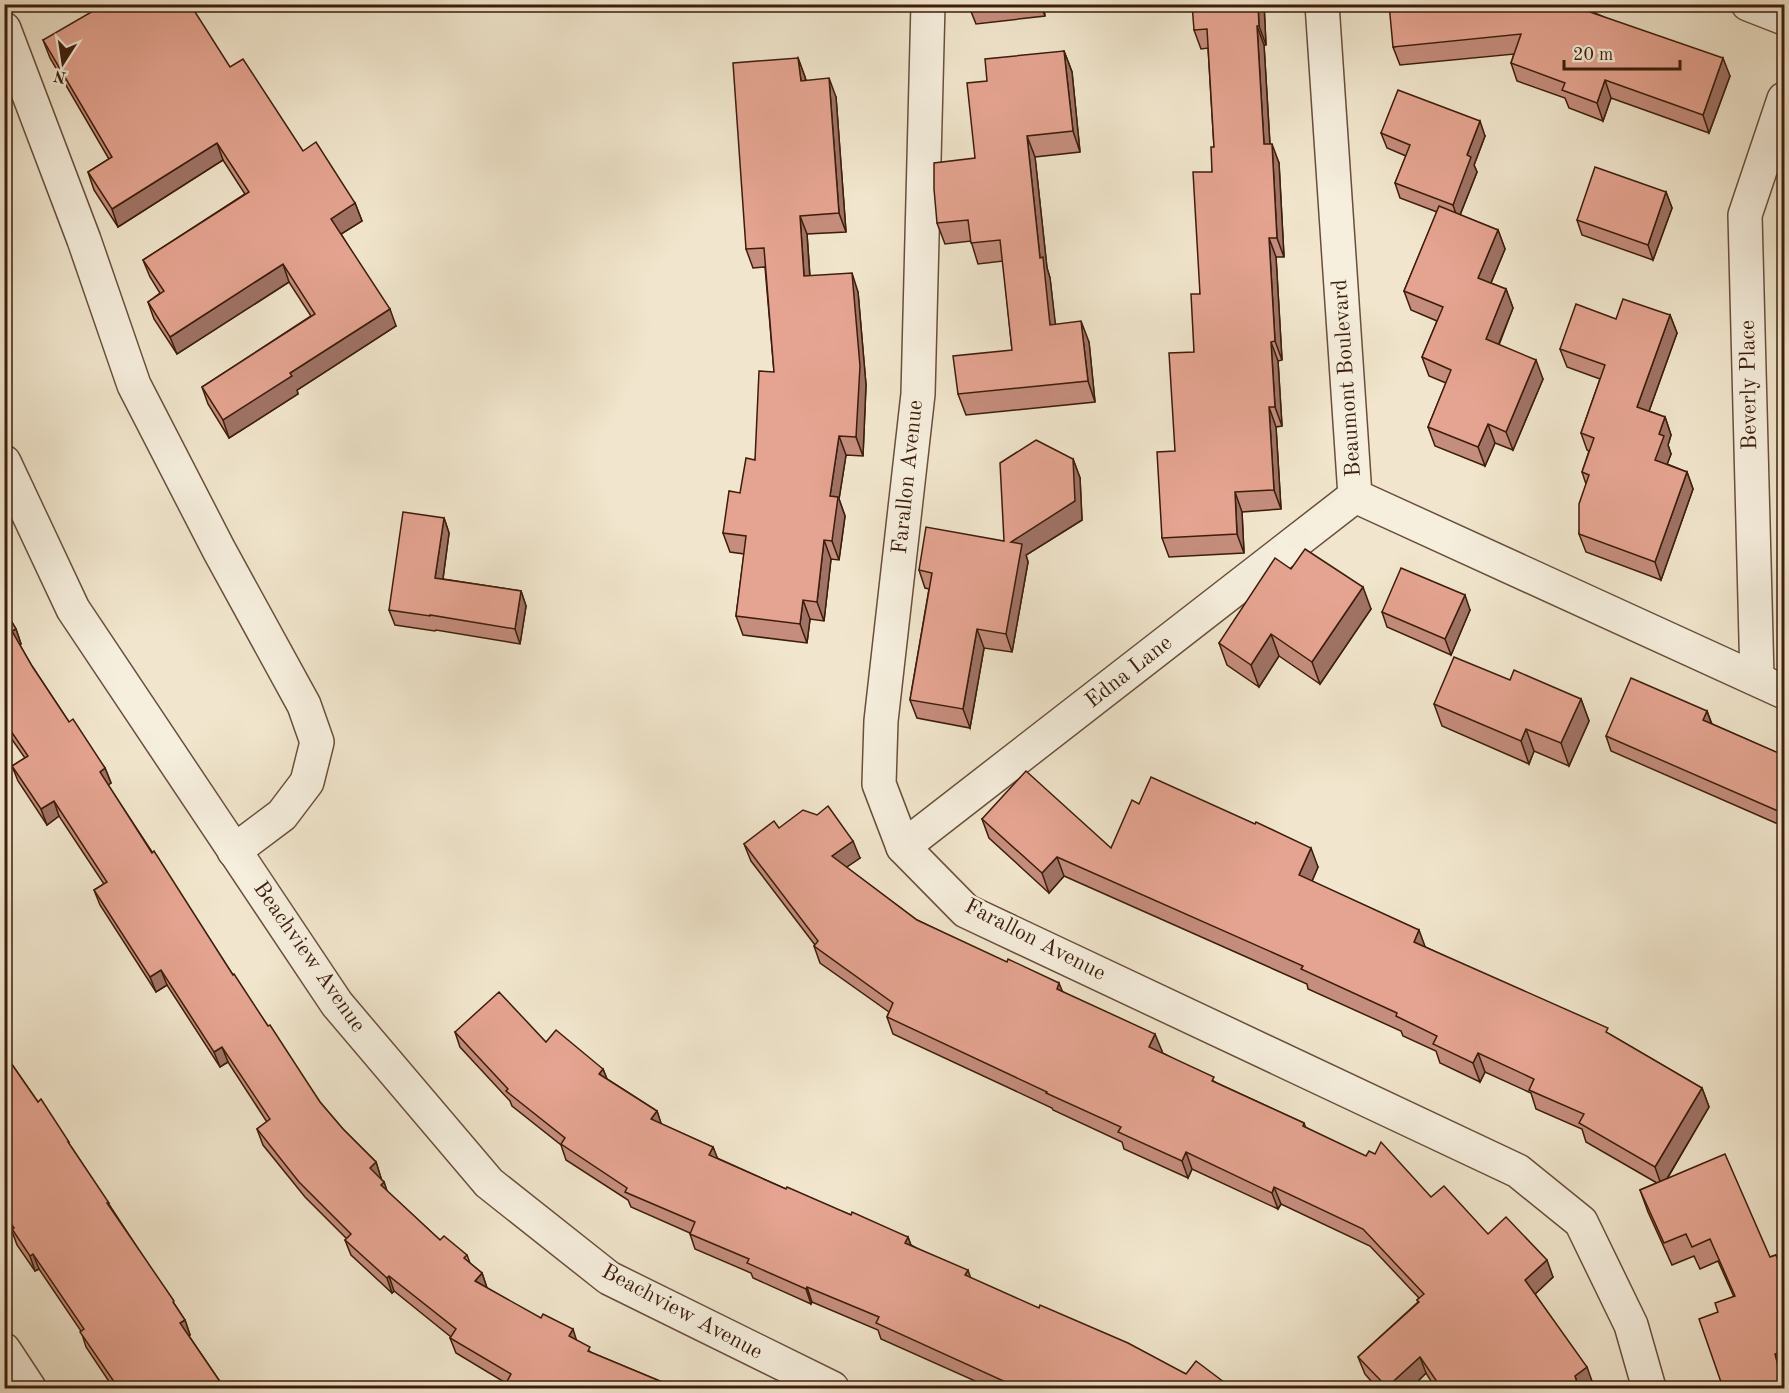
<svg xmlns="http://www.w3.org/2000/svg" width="1789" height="1393" font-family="'Old Standard TT',serif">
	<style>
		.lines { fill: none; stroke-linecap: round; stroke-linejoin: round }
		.minor-casing { stroke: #694f3b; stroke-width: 36 }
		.minor { stroke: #f6efde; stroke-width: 33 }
		.wall { fill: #c58d7d; stroke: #3c1d0a; stroke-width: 1.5 }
		.shaded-wall { fill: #a07366; stroke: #3c1d0a; stroke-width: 1.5 }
		.building { fill: #e5a491; stroke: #3c1d0a; stroke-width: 1.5 }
		.labels { text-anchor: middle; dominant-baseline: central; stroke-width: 5; stroke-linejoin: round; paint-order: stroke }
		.street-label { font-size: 22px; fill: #3c1d0a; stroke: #f6efde }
	</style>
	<rect width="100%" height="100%" fill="#f1e6cd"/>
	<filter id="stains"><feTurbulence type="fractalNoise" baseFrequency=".00333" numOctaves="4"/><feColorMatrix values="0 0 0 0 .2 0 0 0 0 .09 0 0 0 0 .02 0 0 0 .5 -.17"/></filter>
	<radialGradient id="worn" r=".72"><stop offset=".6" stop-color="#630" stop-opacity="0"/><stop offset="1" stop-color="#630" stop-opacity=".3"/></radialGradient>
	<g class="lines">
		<g class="minor-casing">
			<g id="minor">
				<polyline points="928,4 918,394 881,721 879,784 903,847 966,911 1518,1171 1581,1222 1631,1325 1649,1388"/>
				<polyline points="1322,4 1355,496 1784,692"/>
				<polyline points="1748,4 1784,18"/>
				<polyline points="4,29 84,240 134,385 219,550 304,705 317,742 307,782 282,815 234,851"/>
				<polyline points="4,462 73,609 337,1004 489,1183 609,1278 832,1388"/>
				<polyline points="1757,678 1745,215 1784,99"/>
				<polyline points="903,847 1355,496"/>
				<polyline points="4,1350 29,1388"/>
			</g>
		</g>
		<use href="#minor" class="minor"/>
	</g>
	<g class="wall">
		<polygon points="970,4 1043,4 1045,16 976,24 970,9"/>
		<polygon points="1264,4 1266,45 1264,45 1270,144 1279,163 1284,257 1276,257 1282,360 1278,361 1282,426 1276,427 1281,509 1242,512 1244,553 1169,557 1162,538 1175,451 1194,352 1212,172 1214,147 1208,48 1201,49 1194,30"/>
		<polygon points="1592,6 1595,13 1730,76 1709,133 1611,98 1603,121 1569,108 1565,98 1517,81 1511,63 1514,54 1400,65 1393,47"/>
		<polygon points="43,40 230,67 303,151 355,203 362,221 341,234 396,326 297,390 298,394 229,438 208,404 202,387 311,316 289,282 177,354 154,319 148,302 160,293 150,277 143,260 245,194 223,160 118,227 94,190 88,172 109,159 50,58"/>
		<polygon points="1064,51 1072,72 1080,152 1035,157 1047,268 1050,278 1055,324 1089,342 1095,402 966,415 958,394 1012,350 1003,261 978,264 971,241 945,244 937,223 975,158 987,81"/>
		<polygon points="798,58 805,77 806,80 836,97 846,232 807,234 810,276 858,292 866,385 863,456 846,455 839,499 845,516 839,560 831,559 824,621 810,619 807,643 743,635 736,616 744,554 730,552 723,533 755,460 774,372 765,267 753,268 746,249"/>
		<polygon points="1381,133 1485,136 1474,165 1477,172 1460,215 1498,230 1505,249 1491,283 1506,289 1513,308 1499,345 1543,379 1513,450 1495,443 1485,466 1435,446 1428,427 1446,383 1429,376 1422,357 1437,321 1411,310 1404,291 1437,212 1400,198 1395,183 1406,156 1387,148"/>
		<polygon points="1666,192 1672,208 1653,260 1582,235 1577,220"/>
		<polygon points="1670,315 1677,333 1649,411 1665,417 1671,435 1668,445 1671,454 1667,464 1687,472 1693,489 1661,580 1586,552 1579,534 1586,484 1582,472 1589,451 1587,450 1581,433 1600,379 1567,367 1560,349 1616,319"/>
		<polygon points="1073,459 1080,478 1082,520 1026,555 1028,562 1012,652 984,648 970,728 917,718 910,700 929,589 925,588 919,570 1004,541"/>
		<polygon points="444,518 449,533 443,579 521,591 526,606 520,644 436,630 435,631 395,625 389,610"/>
		<polygon points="1291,569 1371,609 1320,684 1279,656 1259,687 1227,665 1219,643"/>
		<polygon points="4,609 16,629 21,644 20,645 32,666 69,722 105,768 111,783 108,785 233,975 320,1102 343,1129 376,1162 381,1178 380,1178 384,1182 387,1191 440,1240 467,1255 470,1263 482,1273 487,1288 576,1340 592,1353 679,1389 505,1389 504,1387 506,1383 456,1353 450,1338 451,1337 394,1291 392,1293 351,1255 345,1240 347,1239 305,1197 263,1145 257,1129 267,1122 228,1062 220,1067 167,985 156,992 100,905 94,890 104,884 59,816 47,825 18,781 12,766 25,758 4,728"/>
		<polygon points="1470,610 1451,655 1387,627 1382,612"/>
		<polygon points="1510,680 1581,699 1589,721 1569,766 1534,751 1529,764 1442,726 1434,704"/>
		<polygon points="1707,711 1712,724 1785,756 1785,827 1611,751 1606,736"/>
		<polygon points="1139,804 1318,867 1312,881 1425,947 1611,1035 1702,1088 1709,1107 1667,1179 1770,1257 1776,1255 1785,1277 1785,1375 1783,1376 1785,1382 1785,1389 1722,1385 1718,1312 1734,1297 1718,1261 1700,1269 1694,1256 1672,1265 1648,1212 1640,1190 1657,1183 1586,1142 1582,1129 1536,1109 1531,1093 1485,1072 1480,1082 1440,1063 1436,1051 1403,1036 1401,1031 1308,989 1307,984 1064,876 1049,893 989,838 982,819 1111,848"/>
		<polygon points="779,828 860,858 846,867 917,920 1063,992 1162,1051 1161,1052 1217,1083 1304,1123 1306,1128 1431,1197 1553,1277 1535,1294 1593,1384 1587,1389 1436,1389 1426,1373 1410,1389 1378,1389 1365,1374 1358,1357 1418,1302 1417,1300 1419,1298 1370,1246 1281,1204 1278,1209 1192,1169 1188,1178 1124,1149 1122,1142 1053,1110 1052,1108 893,1034 887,1017 889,1012 820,963 814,946 815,945 751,861 744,844"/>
		<polygon points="455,1032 546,1042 603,1069 607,1079 657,1111 661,1124 713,1147 717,1158 786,1189 851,1215 908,1237 911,1245 970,1278 1186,1374 1233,1389 993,1389 881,1339 878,1330 812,1302 811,1304 753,1278 751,1273 695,1249 690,1234 690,1233 631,1207 628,1200 566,1160 561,1145 512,1106 510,1101 460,1047"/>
		<polygon points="4,1053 38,1102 72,1148 185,1320 190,1335 189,1336 225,1389 114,1389 86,1347 81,1331 39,1269 35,1271 17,1245 13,1234 4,1220"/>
	</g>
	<g class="shaded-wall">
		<polygon points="1040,4 1043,4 1045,16"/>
		<polygon points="1258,4 1264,4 1266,45 1259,26"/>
		<polygon points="1592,6 1599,23 1590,12"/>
		<polygon points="1257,26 1264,45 1271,163 1264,144"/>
		<polygon points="1064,51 1072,72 1080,152 1073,131"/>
		<polygon points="798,58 805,77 808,100 801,81"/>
		<polygon points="1723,58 1730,76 1709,133 1703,115"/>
		<polygon points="829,78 836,97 846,232 839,213"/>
		<polygon points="1605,80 1611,98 1603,121 1597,103"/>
		<polygon points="1480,121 1485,136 1474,165 1477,172 1458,220 1453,205 1467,155"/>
		<polygon points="1027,136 1035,157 1047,268 1050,278 1058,346 1050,325 1040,258"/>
		<polygon points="217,143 223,160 118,227 112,209"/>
		<polygon points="1272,144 1279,163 1284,257 1277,238"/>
		<polygon points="1666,192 1672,208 1653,260 1648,245"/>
		<polygon points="355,203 362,221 338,236 331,219"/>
		<polygon points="800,216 807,234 811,295 804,276"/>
		<polygon points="1498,230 1505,249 1485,297 1478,278"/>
		<polygon points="1269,238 1276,257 1282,360 1275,341"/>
		<polygon points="283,264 289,282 177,354 170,337"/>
		<polygon points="852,273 858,292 866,385 863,456 856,437"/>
		<polygon points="1506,289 1513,308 1493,358 1486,339"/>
		<polygon points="390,309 396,326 297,390 298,394 229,438 223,420 290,373"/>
		<polygon points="1670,315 1677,333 1644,425 1637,407"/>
		<polygon points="1081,321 1089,342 1095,402 1088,381"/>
		<polygon points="1271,342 1278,361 1282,426 1275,407"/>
		<polygon points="1536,360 1543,379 1513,450 1506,432"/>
		<polygon points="1269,407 1276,427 1281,509 1274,490"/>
		<polygon points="1665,417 1671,435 1668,445 1671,454 1662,478 1655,460 1659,434"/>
		<polygon points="1488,424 1495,443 1485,466 1478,447"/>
		<polygon points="839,436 846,455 839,499 845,516 839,560 832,541 830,496"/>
		<polygon points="1073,459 1080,478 1082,520 1026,555 1028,562 1012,652 1006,634 1011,542"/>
		<polygon points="1687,472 1693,489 1661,580 1655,562"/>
		<polygon points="1235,492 1242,512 1244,553 1237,534"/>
		<polygon points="444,518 449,533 441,593 435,578"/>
		<polygon points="824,540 831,559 824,621 817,602"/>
		<polygon points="1363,587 1371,609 1320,684 1312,662"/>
		<polygon points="521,591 526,606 520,644 515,629"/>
		<polygon points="1465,595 1470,610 1451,655 1445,639"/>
		<polygon points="803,600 810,619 807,643 800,624"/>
		<polygon points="16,629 21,644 18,646 12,631"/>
		<polygon points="977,629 984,648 970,728 963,709"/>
		<polygon points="1271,634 1279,656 1259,687 1251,665"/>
		<polygon points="1581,699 1589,721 1569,766 1561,743"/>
		<polygon points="1707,711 1712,726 1703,720"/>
		<polygon points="1526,729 1534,751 1529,764 1521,741"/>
		<polygon points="1785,767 1785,790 1780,778"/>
		<polygon points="105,768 111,783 105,787 100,772"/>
		<polygon points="54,801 59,816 47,825 41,809"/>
		<polygon points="853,841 860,858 838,873 832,856"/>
		<polygon points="1311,848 1318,867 1306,895 1299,875"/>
		<polygon points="1057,857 1064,876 1049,893 1042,873"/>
		<polygon points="1419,930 1426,949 1414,942"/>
		<polygon points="161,970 167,985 156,992 150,977"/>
		<polygon points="1059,983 1066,1000 1057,989"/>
		<polygon points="1155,1034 1162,1051 1156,1064 1149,1047"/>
		<polygon points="222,1047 228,1062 220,1067 214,1052"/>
		<polygon points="1478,1053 1485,1072 1480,1082 1473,1063"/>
		<polygon points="603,1069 609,1084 599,1074"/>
		<polygon points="1702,1088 1709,1107 1662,1187 1655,1167"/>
		<polygon points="657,1111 662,1126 651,1119"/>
		<polygon points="713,1147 719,1162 709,1155"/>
		<polygon points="1186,1152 1192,1169 1188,1178 1182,1161"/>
		<polygon points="376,1162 381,1178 376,1183 370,1168"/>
		<polygon points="384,1182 389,1197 381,1185"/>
		<polygon points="1274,1187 1281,1204 1278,1209 1272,1193"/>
		<polygon points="908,1237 913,1252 905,1243"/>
		<polygon points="33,1254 39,1269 35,1271 30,1256"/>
		<polygon points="1547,1260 1553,1277 1532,1297 1525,1280"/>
		<polygon points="968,1270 973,1285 965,1275"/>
		<polygon points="482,1273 487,1288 475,1281"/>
		<polygon points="389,1276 394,1291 392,1293 387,1278"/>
		<polygon points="807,1287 812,1302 811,1304 806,1289"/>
		<polygon points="185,1320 190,1335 185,1338 180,1323"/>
		<polygon points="573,1329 578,1345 569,1336"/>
		<polygon points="1775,1354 1783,1376 1785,1382 1785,1389"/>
		<polygon points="1420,1357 1426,1373 1410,1389 1387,1389 1387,1387"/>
		<polygon points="1587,1367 1593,1384 1587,1389 1579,1389 1575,1376"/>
	</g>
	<g class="building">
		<polygon points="105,4 190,4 230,67 243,59 303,151 316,142 355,203 331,219 390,309 290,373 292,376 223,420 202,387 315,314 283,264 170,337 148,302 164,291 143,260 249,192 217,143 112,209 88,172 112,157 43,40"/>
		<polygon points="970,4 1010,4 970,9"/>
		<polygon points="1192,4 1258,4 1259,26 1257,26 1264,144 1272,144 1277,238 1269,238 1275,341 1271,342 1275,407 1269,407 1274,490 1235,492 1237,534 1162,538 1157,452 1175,451 1169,353 1194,352 1191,294 1200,294 1193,172 1212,172 1211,147 1214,147 1207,29 1194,30"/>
		<polygon points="1389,4 1590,4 1592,6 1590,12 1723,58 1703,115 1605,80 1597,103 1562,90 1565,83 1511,63 1521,34 1393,47"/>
		<polygon points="1064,51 1073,131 1027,136 1040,258 1043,257 1050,325 1081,321 1088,381 958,394 953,356 1012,350 1000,240 971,243 968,220 937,223 934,189 934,163 975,158 967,83 987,81 985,59"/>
		<polygon points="798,58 801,81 829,78 839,213 800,216 804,276 852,273 860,366 856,437 839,436 830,496 838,497 832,541 824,540 817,602 803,600 800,624 736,616 746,536 723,533 729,491 740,493 746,458 755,460 759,371 774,372 764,248 746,249 733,63"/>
		<polygon points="1398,90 1480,121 1467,155 1471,157 1453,205 1395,183 1410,145 1381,133"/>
		<polygon points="1595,167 1666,192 1648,245 1577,220"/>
		<polygon points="1439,206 1498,230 1478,278 1506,289 1486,339 1536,360 1506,432 1488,424 1478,447 1428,427 1451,370 1422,357 1443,307 1404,291"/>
		<polygon points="1623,299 1670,315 1637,407 1665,417 1659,434 1664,436 1655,460 1687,472 1655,562 1579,534 1579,504 1589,475 1582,472 1594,438 1581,433 1605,365 1560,349 1576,304 1616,319"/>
		<polygon points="1036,440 1073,459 1075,501 1011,542 1022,544 1006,634 977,629 963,709 910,700 932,573 919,570 926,527 1004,541 1000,463"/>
		<polygon points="403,512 444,518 435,578 521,591 515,629 430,615 430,616 389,610"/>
		<polygon points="1305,549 1363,587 1312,662 1271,634 1251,665 1219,643 1275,558 1291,569"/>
		<polygon points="1401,568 1465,595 1445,639 1382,612"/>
		<polygon points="4,609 16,629 12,631 32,666 69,722 73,719 105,768 100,772 152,853 154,851 233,975 234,974 268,1026 270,1025 320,1102 343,1129 376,1162 370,1168 384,1182 381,1185 440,1240 444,1236 467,1255 464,1258 482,1273 475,1281 541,1318 543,1314 573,1329 569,1336 590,1347 588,1351 679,1389 507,1389 504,1387 511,1374 450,1338 456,1329 389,1276 387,1278 345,1240 351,1234 299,1182 257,1129 270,1119 222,1047 214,1052 161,970 150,977 94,890 107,882 54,801 41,809 12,766 28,756 4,721"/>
		<polygon points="1454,657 1510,680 1514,670 1581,699 1561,743 1526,729 1521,741 1434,704"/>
		<polygon points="1631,678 1707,711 1703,720 1785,756 1785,767 1780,778 1785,781 1785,814 1606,736"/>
		<polygon points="1026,771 1111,848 1132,800 1139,804 1151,777 1255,824 1256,822 1311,848 1299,875 1419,930 1414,942 1608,1028 1606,1032 1702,1088 1655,1167 1579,1123 1584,1114 1529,1090 1534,1079 1478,1053 1473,1063 1433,1044 1437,1036 1396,1016 1397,1013 1301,969 1303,966 1057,857 1042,873 982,819"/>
		<polygon points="828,806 853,841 832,856 917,920 1007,962 1008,959 1059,983 1057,989 1155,1034 1149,1047 1214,1077 1212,1081 1304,1123 1303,1126 1366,1156 1369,1151 1375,1154 1381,1142 1431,1197 1444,1186 1488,1234 1506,1217 1547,1260 1525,1280 1587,1367 1575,1376 1579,1389 1442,1389 1420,1357 1387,1387 1358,1357 1419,1302 1417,1300 1424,1294 1363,1229 1274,1187 1272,1193 1186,1152 1182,1161 1118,1132 1121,1127 1046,1093 1047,1092 887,1017 893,1003 814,946 818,941 744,844 774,821 779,828 803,810 817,815"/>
		<polygon points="499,992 546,1042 556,1030 603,1069 599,1074 657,1111 651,1119 713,1147 709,1155 786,1189 787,1187 851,1215 852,1212 908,1237 905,1243 968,1270 965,1275 1039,1308 1040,1305 1128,1343 1186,1374 1196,1361 1233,1389 1021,1389 876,1323 879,1317 807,1287 806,1289 747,1263 749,1259 690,1234 695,1222 625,1192 627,1188 561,1144 565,1138 506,1091 508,1089 455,1032"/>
		<polygon points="4,1053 38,1102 41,1099 69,1142 68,1142 109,1203 107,1203 174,1301 173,1302 185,1320 180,1323 225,1389 119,1389 80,1332 84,1329 33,1254 30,1256 12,1229 14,1228 4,1213"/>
		<polygon points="1725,1154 1770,1257 1776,1255 1785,1279 1785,1351 1775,1354 1784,1389 1707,1389 1722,1385 1699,1319 1718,1312 1715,1303 1735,1296 1710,1239 1692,1247 1686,1234 1664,1243 1640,1190"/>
	</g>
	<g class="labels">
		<g class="street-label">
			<text transform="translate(1347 378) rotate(-94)">Beaumont Boulevard</text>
			<text transform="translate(1749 385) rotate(-91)">Beverly Place</text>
			<text transform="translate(908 477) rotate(-84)">Farallon Avenue</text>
			<text transform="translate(1129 672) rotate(-38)">Edna Lane</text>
			<text transform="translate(1035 940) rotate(27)">Farallon Avenue</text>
			<text transform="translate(309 957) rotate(55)">Beachview Avenue</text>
			<text transform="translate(682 1312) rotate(28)">Beachview Avenue</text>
		</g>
	</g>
	<rect width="1789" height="1393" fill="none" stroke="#f1e6cd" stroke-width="24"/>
	<rect x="6" y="6" width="1777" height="1381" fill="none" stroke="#3c1d0a" stroke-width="3"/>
	<rect x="12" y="12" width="1765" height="1369" fill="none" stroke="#3c1d0a" stroke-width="1.5"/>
	<g transform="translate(63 63) rotate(192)" stroke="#f6efde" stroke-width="4.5" paint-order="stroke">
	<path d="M0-4.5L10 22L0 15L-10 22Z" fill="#3c1d0a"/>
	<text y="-9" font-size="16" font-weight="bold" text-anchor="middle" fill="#3c1d0a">N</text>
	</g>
	<path d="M1564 60v9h116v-9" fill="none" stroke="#3c1d0a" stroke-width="3"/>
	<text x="1573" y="60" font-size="18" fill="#3c1d0a" stroke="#f6efde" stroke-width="4.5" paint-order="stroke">20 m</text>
	<rect width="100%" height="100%" filter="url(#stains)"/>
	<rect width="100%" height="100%" fill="url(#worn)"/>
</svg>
